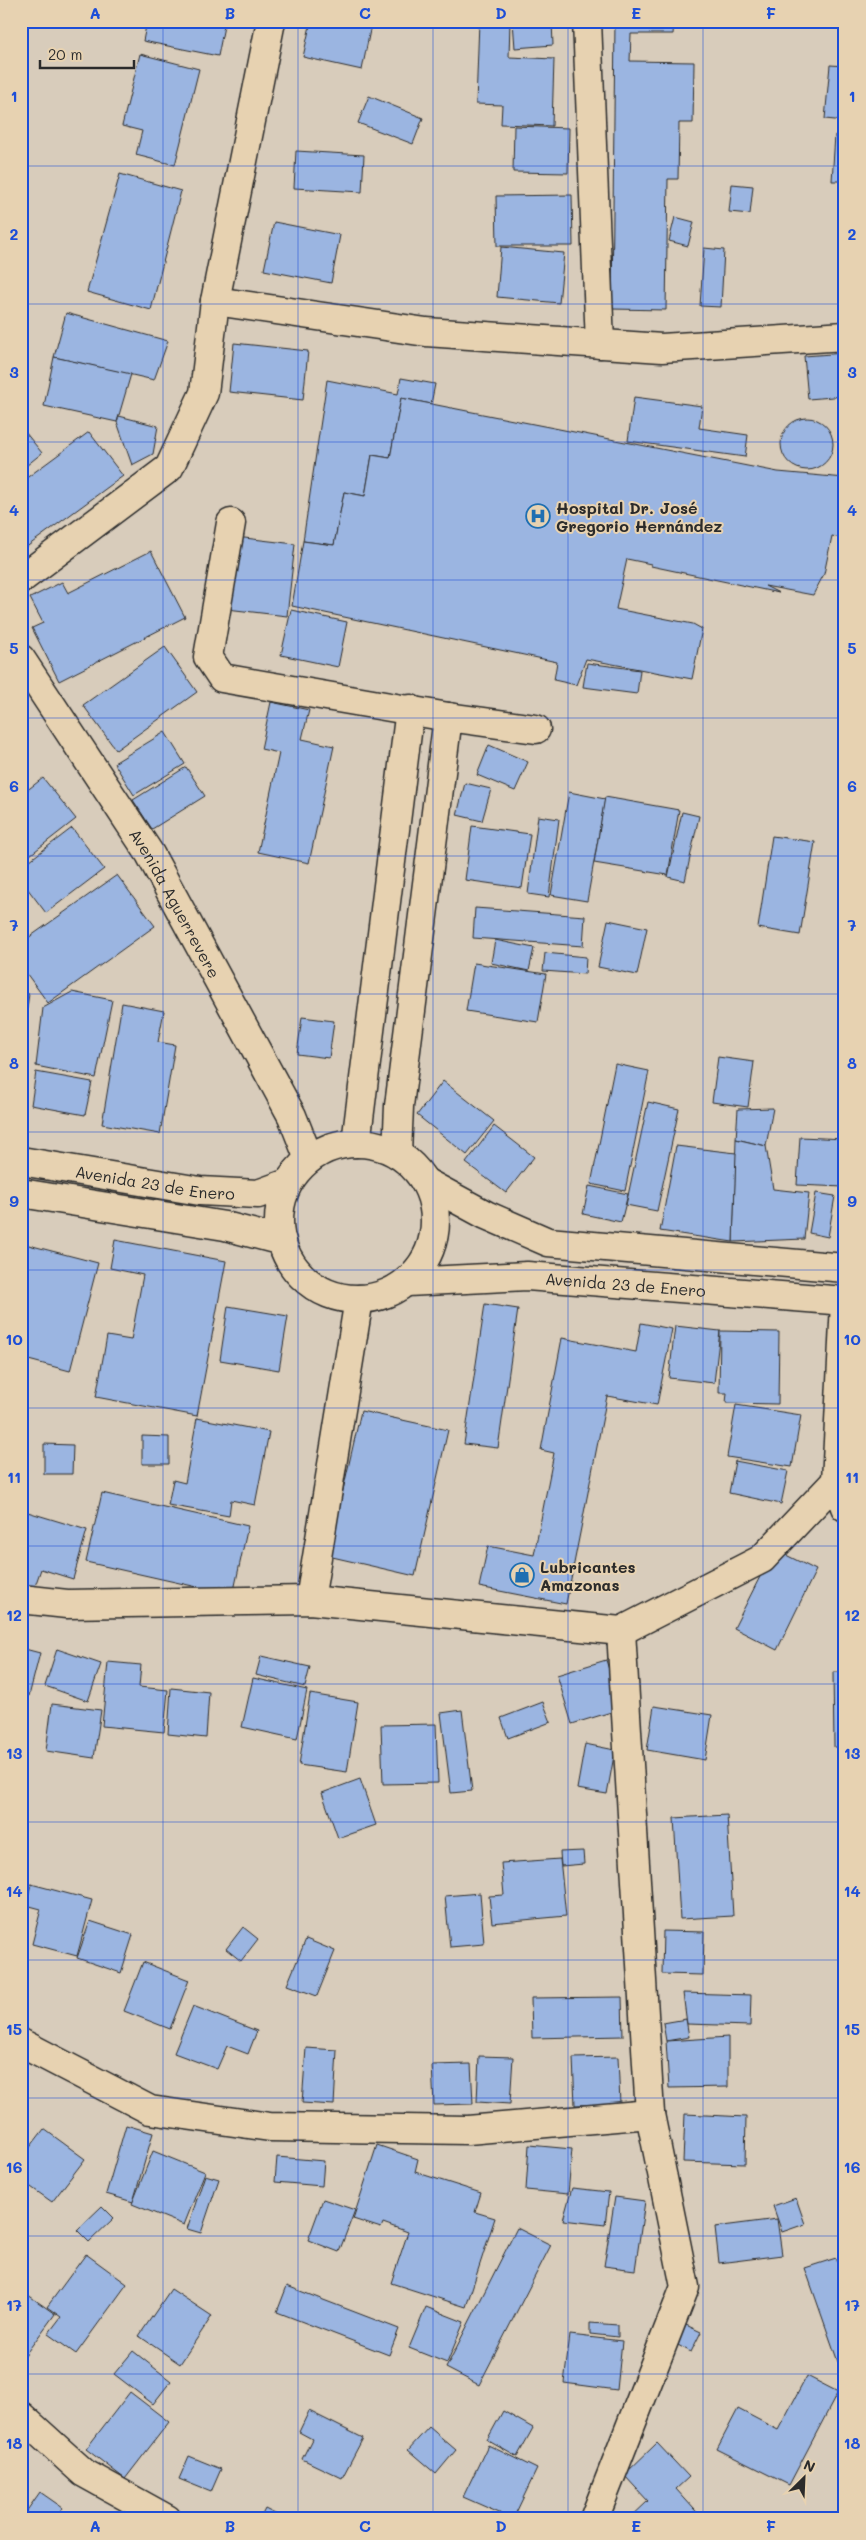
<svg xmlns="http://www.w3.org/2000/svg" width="866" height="2540" font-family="Mali,sans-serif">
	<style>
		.building { fill: #9bb5e1; stroke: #2b2b2b }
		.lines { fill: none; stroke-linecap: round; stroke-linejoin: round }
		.minor-casing { stroke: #2b2b2b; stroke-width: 31 }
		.secondary-casing { stroke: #2b2b2b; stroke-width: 31 }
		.minor { stroke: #e7d2b1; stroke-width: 28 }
		.secondary { stroke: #e7d2b1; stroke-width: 28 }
		.grid { fill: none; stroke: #1d4ed8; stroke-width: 1; stroke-opacity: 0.55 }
		.labels { text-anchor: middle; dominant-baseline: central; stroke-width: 4; stroke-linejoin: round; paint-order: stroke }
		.poi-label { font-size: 16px; font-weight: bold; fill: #2b2b2b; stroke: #e7d2b1; text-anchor: start }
		.street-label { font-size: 16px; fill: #2b2b2b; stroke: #e7d2b1 }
		.neatline { fill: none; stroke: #1d4ed8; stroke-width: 2 }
		.grid-label { font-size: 16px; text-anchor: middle; font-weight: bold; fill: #1d4ed8 }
	</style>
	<rect width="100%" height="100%" fill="#d8ccbb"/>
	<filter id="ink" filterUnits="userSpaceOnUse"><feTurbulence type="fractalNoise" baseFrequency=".02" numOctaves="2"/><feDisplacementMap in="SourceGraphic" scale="10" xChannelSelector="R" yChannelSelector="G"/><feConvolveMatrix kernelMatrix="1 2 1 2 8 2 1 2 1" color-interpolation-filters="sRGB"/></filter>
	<g filter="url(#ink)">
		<g class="building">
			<polygon points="147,21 225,21 218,56 143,41"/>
			<polygon points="311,21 352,21 371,25 362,70 303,57"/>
			<polygon points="479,21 510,21 509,57 554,59 552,126 501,124 502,105 476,104"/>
			<polygon points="513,21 552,21 553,45 515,48"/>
			<polygon points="615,21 674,21 673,34 631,34 630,61 694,62 693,123 679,123 678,179 668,179 666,310 612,309"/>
			<polygon points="140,54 199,69 175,165 136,155 142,131 122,126"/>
			<polygon points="830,65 845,66 845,121 825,119"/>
			<polygon points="369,96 423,118 413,144 358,123"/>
			<polygon points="514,126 569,128 568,173 513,172"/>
			<polygon points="835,135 845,135 845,181 832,181"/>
			<polygon points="296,151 364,155 362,192 294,188"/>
			<polygon points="120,174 181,191 151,310 87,292"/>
			<polygon points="732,184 753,186 750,214 729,212"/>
			<polygon points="572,195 573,246 497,246 496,196"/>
			<polygon points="675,217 694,222 688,246 669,241"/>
			<polygon points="274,222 340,235 331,283 264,270"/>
			<polygon points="501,247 564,253 559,303 497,297"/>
			<polygon points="704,248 724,250 721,307 700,306"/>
			<polygon points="66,313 168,341 154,380 54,357"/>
			<polygon points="234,343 308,351 303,400 229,392"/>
			<polygon points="845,353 845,396 808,399 804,356"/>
			<polygon points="54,357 131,374 117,422 44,406"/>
			<polygon points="401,378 435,384 431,404 401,398 390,458 372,455 365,496 344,492 334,545 303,541 327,380 398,394"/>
			<polygon points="634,397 702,406 699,428 748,435 745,457 628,441"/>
			<polygon points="401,398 778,472 845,478 845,539 832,536 824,574 813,595 765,586 779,593 651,566 651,564 627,559 616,609 693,624 702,629 692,679 586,659 576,685 554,680 557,662 292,606 303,541 334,545 344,492 365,496 372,455 390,458"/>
			<polygon points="119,416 158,426 153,454 132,465 117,422"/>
			<circle cx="807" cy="444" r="26"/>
			<polygon points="21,427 42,453 21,470"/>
			<polygon points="89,432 123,476 21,551 21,482"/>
			<polygon points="236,537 295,544 287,616 227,609"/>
			<polygon points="151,551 185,617 59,681 32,628 43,623 30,598 62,582 68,593"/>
			<polygon points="291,610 347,622 338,667 281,655"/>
			<polygon points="165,647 197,692 116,750 83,705"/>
			<polygon points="587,663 640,670 637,694 583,687"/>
			<polygon points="271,702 309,710 302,739 334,746 309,863 258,852 279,753 261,749"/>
			<polygon points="165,732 185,764 134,795 114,763"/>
			<polygon points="489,745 528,762 515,791 477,775"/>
			<polygon points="186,767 205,796 152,829 133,800"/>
			<polygon points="43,778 76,819 21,862 21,795"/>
			<polygon points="465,783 491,789 482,821 457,815"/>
			<polygon points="569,792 605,799 587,901 551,895"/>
			<polygon points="605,797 679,810 668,875 594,863"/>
			<polygon points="682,812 699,816 685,881 668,877"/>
			<polygon points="538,816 559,819 549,897 528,894"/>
			<polygon points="472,826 530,834 522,888 465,880"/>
			<polygon points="72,828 104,869 46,913 21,880 21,867"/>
			<polygon points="772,836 815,842 800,935 758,928"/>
			<polygon points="117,875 155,926 48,1003 21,966 21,943"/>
			<polygon points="475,908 585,916 583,946 473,938"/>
			<polygon points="608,920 647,928 637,975 598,967"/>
			<polygon points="495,940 534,948 529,971 491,963"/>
			<polygon points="545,953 586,957 585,974 543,971"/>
			<polygon points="474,963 546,974 538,1022 466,1011"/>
			<polygon points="72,992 112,1000 96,1078 36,1066 43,1008"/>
			<polygon points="21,993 29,994 21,1048"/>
			<polygon points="122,1003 164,1011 158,1042 175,1045 160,1134 102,1124"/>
			<polygon points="302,1017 334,1021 329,1058 297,1054"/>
			<polygon points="718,1057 754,1062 748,1107 712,1102"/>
			<polygon points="615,1064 649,1071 625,1191 591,1184"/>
			<polygon points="36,1072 92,1082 85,1115 31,1105"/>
			<polygon points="443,1081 494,1121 467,1155 417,1115"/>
			<polygon points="648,1102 679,1109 657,1211 626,1205"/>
			<polygon points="773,1108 766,1146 736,1139 738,1109"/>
			<polygon points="494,1126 534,1157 506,1193 466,1163"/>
			<polygon points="800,1137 845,1139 844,1187 797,1185"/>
			<polygon points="736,1139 766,1146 773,1189 809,1193 804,1239 733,1242"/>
			<polygon points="676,1146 736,1153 733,1242 660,1231"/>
			<polygon points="589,1186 628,1194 621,1222 583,1214"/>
			<polygon points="816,1193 835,1196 828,1237 809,1233"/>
			<polygon points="115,1240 226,1261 197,1416 96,1397 107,1336 131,1340 143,1275 110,1268"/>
			<polygon points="21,1243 98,1263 70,1371 21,1358"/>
			<polygon points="485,1304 518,1309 498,1448 464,1444"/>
			<polygon points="228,1306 288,1316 279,1370 220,1360"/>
			<polygon points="641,1323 672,1329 657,1405 607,1396 566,1604 479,1587 488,1546 534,1555 554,1453 541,1450 562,1338 636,1352"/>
			<polygon points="675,1326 720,1331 714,1383 669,1378"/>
			<polygon points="720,1331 779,1332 778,1404 726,1403 727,1393 719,1393"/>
			<polygon points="736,1405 801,1415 792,1467 727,1457"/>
			<polygon points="361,1411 448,1430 415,1576 328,1556"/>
			<polygon points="197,1418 269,1432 255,1505 231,1500 229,1516 168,1505 173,1480 185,1483"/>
			<polygon points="142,1436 169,1437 169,1464 142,1464"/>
			<polygon points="44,1444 73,1445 72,1474 44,1474"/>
			<polygon points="735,1461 788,1471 781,1504 729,1493"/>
			<polygon points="102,1493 248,1526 233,1595 86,1562"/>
			<polygon points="21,1510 87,1530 73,1579 41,1569 34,1589 21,1585"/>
			<polygon points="774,1549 816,1570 777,1650 734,1628"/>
			<polygon points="21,1648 40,1653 29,1696 21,1694"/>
			<polygon points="57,1649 101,1664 88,1701 45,1686"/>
			<polygon points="261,1656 310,1667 305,1687 256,1675"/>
			<polygon points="606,1660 621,1709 572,1724 557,1675"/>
			<polygon points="108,1662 141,1665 139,1687 168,1690 164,1732 102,1726"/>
			<polygon points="833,1672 845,1672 845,1747 834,1747"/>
			<polygon points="253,1678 307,1690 297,1739 242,1727"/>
			<polygon points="171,1688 209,1692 206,1738 168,1734"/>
			<polygon points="310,1694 358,1702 347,1772 299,1765"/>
			<polygon points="543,1702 551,1722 508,1738 501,1718"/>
			<polygon points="52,1704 101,1710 94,1758 46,1751"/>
			<polygon points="654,1706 712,1715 705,1760 647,1750"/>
			<polygon points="462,1710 472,1791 451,1793 441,1713"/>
			<polygon points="436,1724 438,1783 383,1784 381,1725"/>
			<polygon points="585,1744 615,1750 607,1794 577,1789"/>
			<polygon points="360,1779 376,1825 338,1838 322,1793"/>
			<polygon points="727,1815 733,1916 680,1919 674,1818"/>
			<polygon points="583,1851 584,1864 561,1866 560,1852"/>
			<polygon points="560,1859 566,1916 492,1923 489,1896 504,1895 501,1863"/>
			<polygon points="31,1884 92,1900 77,1956 32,1944 41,1909 26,1905"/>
			<polygon points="480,1893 484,1944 450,1947 445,1896"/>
			<polygon points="90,1921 133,1935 121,1973 77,1958"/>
			<polygon points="243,1927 258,1939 241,1961 226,1949"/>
			<polygon points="663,1931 704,1932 703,1975 662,1974"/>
			<polygon points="306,1939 335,1951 317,1996 287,1985"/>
			<polygon points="143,1962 189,1980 170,2029 124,2011"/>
			<polygon points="683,1993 751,1995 750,2026 687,2024"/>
			<polygon points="622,1997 623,2036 532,2038 531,1998"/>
			<polygon points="193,2006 257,2031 248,2054 227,2046 217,2069 174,2053"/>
			<polygon points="686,2019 689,2037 666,2041 663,2023"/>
			<polygon points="728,2037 728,2087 669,2088 666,2041"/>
			<polygon points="306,2048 337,2050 334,2105 302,2103"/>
			<polygon points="479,2056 513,2057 510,2104 477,2102"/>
			<polygon points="618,2057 620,2104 575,2105 573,2058"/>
			<polygon points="471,2064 473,2104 434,2105 432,2065"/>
			<polygon points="685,2114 746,2117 745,2164 683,2162"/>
			<polygon points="126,2125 153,2133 133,2202 106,2194"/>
			<polygon points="44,2129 85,2159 52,2202 21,2180 21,2159"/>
			<polygon points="377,2145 418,2159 415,2172 481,2193 475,2212 495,2218 466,2307 391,2283 408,2232 383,2223 381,2228 353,2219"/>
			<polygon points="529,2145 572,2149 568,2194 526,2190"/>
			<polygon points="153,2151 205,2172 184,2225 132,2204"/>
			<polygon points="277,2157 324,2161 322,2186 275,2182"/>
			<polygon points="205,2175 219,2179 201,2233 187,2229"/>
			<polygon points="572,2188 609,2192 605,2225 563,2220"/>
			<polygon points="615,2197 645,2201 635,2270 604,2266"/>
			<polygon points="796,2198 805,2224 782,2232 773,2206"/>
			<polygon points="323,2199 355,2210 339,2252 308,2240"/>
			<polygon points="102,2206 114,2218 89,2242 77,2230"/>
			<polygon points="777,2219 782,2255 719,2263 715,2227"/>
			<polygon points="517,2228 551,2245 479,2385 446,2368"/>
			<polygon points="86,2254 127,2284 76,2354 48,2334 61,2317 47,2307"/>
			<polygon points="836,2258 845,2281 845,2360 838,2362 805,2268"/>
			<polygon points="287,2286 399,2329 389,2355 277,2312"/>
			<polygon points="171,2289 212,2316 180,2364 139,2336"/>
			<polygon points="21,2290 55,2314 25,2355 21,2353"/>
			<polygon points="426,2307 464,2322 447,2363 409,2348"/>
			<polygon points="590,2323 618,2325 618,2337 590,2334"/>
			<polygon points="686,2325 701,2332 691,2352 676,2344"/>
			<polygon points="570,2335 622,2341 617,2390 564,2383"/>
			<polygon points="133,2351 171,2381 153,2404 114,2374"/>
			<polygon points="807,2376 838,2392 789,2485 717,2449 738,2409 778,2430"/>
			<polygon points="130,2392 169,2422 125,2479 86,2449"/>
			<polygon points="309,2411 363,2438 342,2478 302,2459 312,2439 299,2432"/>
			<polygon points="503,2411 533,2428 517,2457 487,2440"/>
			<polygon points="429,2427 456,2450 436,2474 408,2450"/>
			<polygon points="657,2443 689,2477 676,2489 703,2519 629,2519 648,2501 624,2475"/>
			<polygon points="488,2445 537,2469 513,2519 463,2497"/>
			<polygon points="189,2456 221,2469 211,2492 179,2479"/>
			<polygon points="40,2492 63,2508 55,2519 21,2519"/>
			<polygon points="265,2509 285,2519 260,2519"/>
		</g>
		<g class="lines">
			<g class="minor-casing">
				<g id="minor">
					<polyline points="587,21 600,344"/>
					<polyline points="215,301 426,332 662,348 845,336"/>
					<polyline points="231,523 208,657 222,678 448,717 536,729"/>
					<polyline points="21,579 169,468 204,393 215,301 271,21"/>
					<path id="s1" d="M21 659 150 854 292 1116 309 1159"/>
					<polyline points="356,1143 410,709"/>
					<polyline points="397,1153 399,1106 448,717"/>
					<polyline points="845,1303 836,1481 845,1507"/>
					<polyline points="21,1599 67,1604 310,1600 621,1631 762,1559 836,1481"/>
					<polyline points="310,1600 359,1299"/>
					<polyline points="21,2043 150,2110 270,2127 468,2130 650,2114"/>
					<polyline points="21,2416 84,2473 167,2519"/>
					<polyline points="594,2519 685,2287 650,2114 621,1631"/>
				</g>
			</g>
			<g class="secondary-casing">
				<g id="secondary">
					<circle cx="357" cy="1221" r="78"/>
					<path id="s2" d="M21 1161 200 1191 258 1194 288 1183"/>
					<polyline points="425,1182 486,1215 548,1242 845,1268"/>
					<polyline points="21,1193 225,1226 282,1241"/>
					<path id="s3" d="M407 1282 527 1276 845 1301"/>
				</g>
			</g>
			<use href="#minor" class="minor"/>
			<use href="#secondary" class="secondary"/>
		</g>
	</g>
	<path class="grid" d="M163 21V2519M298 21V2519M433 21V2519M568 21V2519M703 21V2519M21 166H845M21 304H845M21 442H845M21 580H845M21 718H845M21 856H845M21 994H845M21 1132H845M21 1270H845M21 1408H845M21 1546H845M21 1684H845M21 1822H845M21 1960H845M21 2098H845M21 2236H845M21 2374H845"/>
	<defs>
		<g id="hospital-ring" transform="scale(1.25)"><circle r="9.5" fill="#e7d2b1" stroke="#1f6fb2" stroke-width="1.5"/><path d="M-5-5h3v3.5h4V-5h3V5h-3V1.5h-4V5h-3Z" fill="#1f6fb2"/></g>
		<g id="shop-ring" transform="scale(1.25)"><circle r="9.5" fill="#e7d2b1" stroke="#1f6fb2" stroke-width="1.5"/><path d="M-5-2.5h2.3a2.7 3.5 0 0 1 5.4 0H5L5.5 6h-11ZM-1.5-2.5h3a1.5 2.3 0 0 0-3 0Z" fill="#1f6fb2"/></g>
	</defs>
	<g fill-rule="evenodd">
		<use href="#hospital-ring" x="538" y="516"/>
		<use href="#shop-ring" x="522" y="1575"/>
	</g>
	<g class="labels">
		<g class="poi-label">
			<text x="556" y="507">Hospital Dr. José<tspan x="556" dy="18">Gregorio Hernández</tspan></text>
			<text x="540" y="1566">Lubricantes<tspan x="540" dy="18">Amazonas</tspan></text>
		</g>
		<g class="street-label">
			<text stroke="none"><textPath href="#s1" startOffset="289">Avenida Aguerrevere</textPath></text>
			<text stroke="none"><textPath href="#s2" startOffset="136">Avenida 23 de Enero</textPath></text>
			<text stroke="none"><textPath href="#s3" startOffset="219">Avenida 23 de Enero</textPath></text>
		</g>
	</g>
	<rect width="866" height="2540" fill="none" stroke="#e7d2b1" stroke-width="55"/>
	<g transform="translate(804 2478) rotate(24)" stroke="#e7d2b1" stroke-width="4" paint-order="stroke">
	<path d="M0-4L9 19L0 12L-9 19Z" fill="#2b2b2b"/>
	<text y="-8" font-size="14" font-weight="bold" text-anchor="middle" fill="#2b2b2b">N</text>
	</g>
	<path d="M40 60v8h94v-8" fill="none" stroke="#2b2b2b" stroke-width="2.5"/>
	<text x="48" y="60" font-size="15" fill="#2b2b2b" stroke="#e7d2b1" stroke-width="4" paint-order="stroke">20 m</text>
	<rect x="28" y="28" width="810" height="2484" class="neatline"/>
	<g class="grid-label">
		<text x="95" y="19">A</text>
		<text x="230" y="19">B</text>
		<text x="365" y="19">C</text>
		<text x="501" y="19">D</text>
		<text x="636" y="19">E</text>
		<text x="771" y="19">F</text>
		<text x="14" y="102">1</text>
		<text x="852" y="102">1</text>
		<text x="14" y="240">2</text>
		<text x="852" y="240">2</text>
		<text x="14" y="378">3</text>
		<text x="852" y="378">3</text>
		<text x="14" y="516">4</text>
		<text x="852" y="516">4</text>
		<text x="14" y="654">5</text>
		<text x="852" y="654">5</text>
		<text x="14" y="792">6</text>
		<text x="852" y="792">6</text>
		<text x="14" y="931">7</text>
		<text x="852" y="931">7</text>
		<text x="14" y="1069">8</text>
		<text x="852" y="1069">8</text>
		<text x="14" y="1207">9</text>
		<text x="852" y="1207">9</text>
		<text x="14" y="1345">10</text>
		<text x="852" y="1345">10</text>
		<text x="14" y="1483">11</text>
		<text x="852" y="1483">11</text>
		<text x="14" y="1621">12</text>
		<text x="852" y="1621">12</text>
		<text x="14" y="1759">13</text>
		<text x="852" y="1759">13</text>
		<text x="14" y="1897">14</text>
		<text x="852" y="1897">14</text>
		<text x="14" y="2035">15</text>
		<text x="852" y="2035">15</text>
		<text x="14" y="2173">16</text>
		<text x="852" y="2173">16</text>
		<text x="14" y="2311">17</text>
		<text x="852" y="2311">17</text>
		<text x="14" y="2449">18</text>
		<text x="852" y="2449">18</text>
		<text x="95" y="2532">A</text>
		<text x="230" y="2532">B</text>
		<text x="365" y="2532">C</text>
		<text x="501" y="2532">D</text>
		<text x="636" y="2532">E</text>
		<text x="771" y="2532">F</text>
	</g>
</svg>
